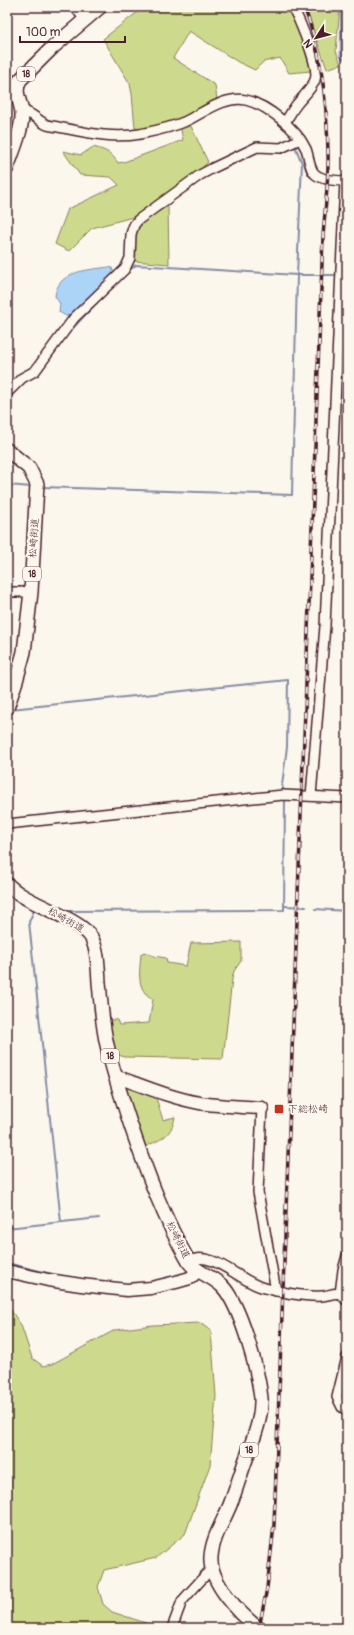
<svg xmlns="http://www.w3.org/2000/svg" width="354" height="1635" font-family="Pangolin,'Klee One',sans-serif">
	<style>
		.green { fill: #cdda8e; stroke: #8c7c5c }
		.water { fill: #acd4f7; stroke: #858ca5 }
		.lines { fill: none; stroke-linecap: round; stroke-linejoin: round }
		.stream { stroke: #858ca5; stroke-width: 2 }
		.street-casing { stroke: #4a1f2b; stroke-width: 12 }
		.secondary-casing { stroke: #4a1f2b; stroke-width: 15 }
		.primary-casing { stroke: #4a1f2b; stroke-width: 16 }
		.street { stroke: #fbf7ec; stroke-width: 9 }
		.secondary { stroke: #fbf7ec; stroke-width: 12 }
		.primary { stroke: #fbf7ec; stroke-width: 13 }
		.rail-casing { stroke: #4a1f2b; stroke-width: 3.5 }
		.rail { stroke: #fbf7ec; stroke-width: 2; stroke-dasharray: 6; stroke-linecap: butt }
		.poi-dot { fill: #c8321e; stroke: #fbf7ec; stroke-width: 1.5 }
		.labels { text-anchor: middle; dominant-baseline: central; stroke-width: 4; stroke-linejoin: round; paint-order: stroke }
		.shield { fill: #fbf7ec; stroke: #7f6065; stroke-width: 1 }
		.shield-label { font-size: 9px; font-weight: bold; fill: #4a1f2b }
		.street-label { font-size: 10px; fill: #4a1f2b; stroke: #fbf7ec }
		.poi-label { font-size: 10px; fill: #4a1f2b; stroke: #fbf7ec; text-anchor: start }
	</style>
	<rect width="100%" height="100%" fill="#fbf7ec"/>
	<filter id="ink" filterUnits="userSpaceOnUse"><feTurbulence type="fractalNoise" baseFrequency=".025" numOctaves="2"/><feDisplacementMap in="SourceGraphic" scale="8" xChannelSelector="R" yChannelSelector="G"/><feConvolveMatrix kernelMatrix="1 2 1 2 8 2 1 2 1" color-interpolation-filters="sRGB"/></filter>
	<g filter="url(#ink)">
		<g class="green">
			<path d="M144 7H168L175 9 178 7H286L300 33 311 71 289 73 280 58 263 62 255 70 238 62 189 31 173 58 215 85 217 100 187 118 208 162 195 175 133 217 92 228 69 251 55 244 68 209 119 185 111 177 80 175 63 151 81 155 93 147C105 150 111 152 118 163L124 162 183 140 179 120 140 130 135 128 132 94 130 84 103 39Z"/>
			<polygon points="305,7 340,7 336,51 341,64 327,69"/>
			<path d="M168 206 169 264 134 261C134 222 136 225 168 206Z"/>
			<path d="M241 942V961L234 971 232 979 223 1059 125 1057 111 1053 107 1020H117L119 1025 149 1023 153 999C135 990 140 970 141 954L144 952 154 956 166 958 167 963 186 966 191 943Z"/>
			<path d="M127 1084 155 1095 163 1120 175 1117C171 1138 160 1139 143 1148L122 1087Z"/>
			<polygon points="7,1307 10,1309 21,1325 32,1358 43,1366 52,1364 115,1330 153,1325 200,1323 211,1331 216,1396 210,1465 185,1534 156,1558 104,1570 98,1587 103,1604 112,1612 149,1624 155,1628 7,1628"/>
		</g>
		<g class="water">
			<polygon points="341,7 347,7 346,59 342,59 340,56"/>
			<path d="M109 267 112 268 115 276 70 315 66 316 59 312 60 304 55 296C58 270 89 270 109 267Z"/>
		</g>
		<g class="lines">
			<g class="stream">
				<polyline points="128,271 136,265 297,275 338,275"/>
				<polyline points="71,330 108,291"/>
				<polyline points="41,371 51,357"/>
				<polyline points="7,485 32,487"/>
				<polyline points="42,487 292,495 297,275 302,163 295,146 294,147"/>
				<polyline points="11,709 288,680 287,747 282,785 284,792"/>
				<polyline points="284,906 306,907"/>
				<polyline points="35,908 29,922 61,1222"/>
				<polyline points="315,909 347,911"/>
				<polyline points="64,911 284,910 285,798"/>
				<polyline points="7,1228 99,1218"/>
				<polyline points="7,1263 56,1275"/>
			</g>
			<g class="street-casing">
				<g id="street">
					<polyline points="75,7 85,20"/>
					<polyline points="7,87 17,86"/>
					<path d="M22 113 24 111C33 114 39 121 47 125 77 130 109 140 140 134 154 131 170 128 184 122 202 114 225 95 246 100 267 105 297 129 306 149 309 156 309 169 315 174 322 180 338 181 347 181"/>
					<path d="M285 122C289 117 292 110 297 104 303 96 311 90 315 80 320 67 299 20 293 7"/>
					<polyline points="7,393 22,378 35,371 74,318 125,269 130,258 131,234 134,225 138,220 200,175 213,168 257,147 281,148 300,139"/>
					<polyline points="7,592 31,592"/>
					<polyline points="311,796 325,626 345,181"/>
					<polyline points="7,824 283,795 347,798"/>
					<polyline points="262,1108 258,1192 276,1291"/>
					<path d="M189 1262C210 1248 240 1281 261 1287 278 1292 305 1297 322 1296 328 1296 334 1292 340 1294 343 1296 345 1299 347 1301"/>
					<polyline points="340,1294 343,1270 347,1256"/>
					<polyline points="347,1357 337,1397 342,1407 347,1410"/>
					<polyline points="172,1628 182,1601 212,1568"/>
				</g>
			</g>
			<g class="secondary-casing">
				<g id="secondary">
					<path d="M115 1076C143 1086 171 1098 200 1103 221 1106 242 1107 262 1108"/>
					<polyline points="7,1271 48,1280 81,1285 127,1290 151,1288 176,1282 190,1278 198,1271"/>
				</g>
			</g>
			<g class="primary-casing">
				<g id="primary">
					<path d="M7 168C12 153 23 129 22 113 21 101 13 92 20 80L53 47 100 7"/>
					<polyline points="7,450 29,468 37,484 31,592 24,652 16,681 7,708"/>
					<path d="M7 884C27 905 78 917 91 937 98 950 98 967 99 982 101 1003 102 1024 107 1045 113 1072 122 1099 131 1126 147 1173 164 1219 189 1262 198 1274 213 1276 223 1287 241 1307 258 1370 261 1398 262 1417 255 1434 249 1451 242 1469 237 1487 230 1505 223 1522 212 1539 211 1557 209 1582 240 1614 258 1628"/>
				</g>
			</g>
			<use href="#street" class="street"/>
			<use href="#secondary" class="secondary"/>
			<use href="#primary" class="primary"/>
			<g class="rail-casing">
				<path id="rail" d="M259 1628 267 1588 274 1525 323 237C325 208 329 179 328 151 327 103 322 52 304 7"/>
			</g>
			<use href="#rail" class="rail"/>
		</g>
	</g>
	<rect class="poi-dot" x="274" y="1104" width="10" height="10" rx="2"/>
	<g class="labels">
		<g class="shield">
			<rect x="17" y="67" width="18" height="14" rx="3"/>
			<rect x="23" y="567" width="18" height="14" rx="3"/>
			<rect x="101" y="1049" width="18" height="14" rx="3"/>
			<rect x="240" y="1443" width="18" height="14" rx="3"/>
		</g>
		<g class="shield-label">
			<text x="26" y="74">18</text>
			<text x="32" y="574">18</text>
			<text x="110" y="1056">18</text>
			<text x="249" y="1450">18</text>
		</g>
		<g class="street-label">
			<text transform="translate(34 538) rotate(-86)">松崎街道</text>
			<text transform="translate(66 920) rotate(30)">松崎街道</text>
			<text transform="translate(178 1240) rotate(63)">松崎街道</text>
		</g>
		<g class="poi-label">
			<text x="288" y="1109">下総松崎</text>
		</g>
	</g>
	<rect width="354" height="1635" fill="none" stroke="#fbf7ec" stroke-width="24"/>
	<rect x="12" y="12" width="330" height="1611" fill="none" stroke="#4a1f2b" stroke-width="1.5" filter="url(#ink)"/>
	<g transform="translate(316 38) rotate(234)" stroke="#fbf7ec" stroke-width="3" paint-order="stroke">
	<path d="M0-3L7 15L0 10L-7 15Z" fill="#4a1f2b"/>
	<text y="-6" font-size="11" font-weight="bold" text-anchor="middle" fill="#4a1f2b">N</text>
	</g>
	<path d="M20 36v6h105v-6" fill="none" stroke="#4a1f2b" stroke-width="2"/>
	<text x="26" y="36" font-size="12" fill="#4a1f2b" stroke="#fbf7ec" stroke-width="3" paint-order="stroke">100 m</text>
</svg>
